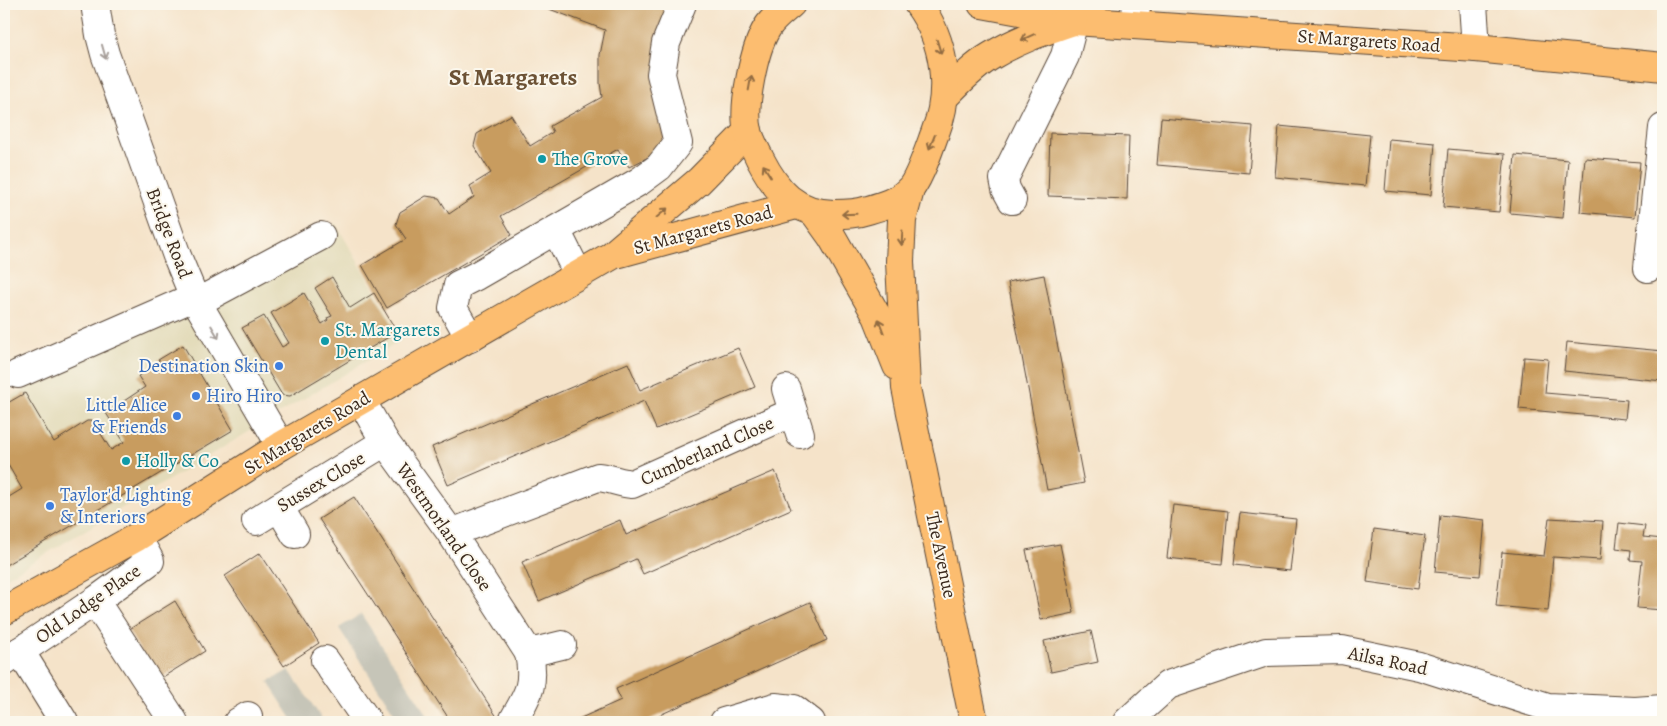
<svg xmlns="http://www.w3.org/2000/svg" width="1667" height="726" font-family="Alegreya,serif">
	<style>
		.built { fill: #e3dbba }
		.industrial { fill: #c6c5b8 }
		.building { fill: #c89c5f }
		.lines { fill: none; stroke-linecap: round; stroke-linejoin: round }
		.minor-casing { stroke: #574638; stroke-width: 30 }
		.major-casing { stroke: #574638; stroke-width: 30 }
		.highway-casing { stroke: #574638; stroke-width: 30 }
		.minor { stroke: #fff; stroke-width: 28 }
		.major { stroke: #fcbd6f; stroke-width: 28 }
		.highway { stroke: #fcbd6f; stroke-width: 28 }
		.oneway { stroke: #926c42 }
		.oneway2 { stroke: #a79f9a }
		.culture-dot { fill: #0f9aa8; stroke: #fbf7ec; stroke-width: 2 }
		.shop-dot { fill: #3f7fe0; stroke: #fbf7ec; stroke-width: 2 }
		.labels { text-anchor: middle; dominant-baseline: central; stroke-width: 4; stroke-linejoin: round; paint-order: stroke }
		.street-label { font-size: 19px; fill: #3b2a1e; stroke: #fbf7ec }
		.culture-label { font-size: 19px; fill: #0d838f; stroke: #fbf7ec; text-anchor: start }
		.shop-label { font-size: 19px; fill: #366cbe; stroke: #fbf7ec; text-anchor: end }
		.district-label { font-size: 24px; font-weight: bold; fill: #6c5235; stroke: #fbf7ec }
	</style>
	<rect width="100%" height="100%" fill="#fbf7ec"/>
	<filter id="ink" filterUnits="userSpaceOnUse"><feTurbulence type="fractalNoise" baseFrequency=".02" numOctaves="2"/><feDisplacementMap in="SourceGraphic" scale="10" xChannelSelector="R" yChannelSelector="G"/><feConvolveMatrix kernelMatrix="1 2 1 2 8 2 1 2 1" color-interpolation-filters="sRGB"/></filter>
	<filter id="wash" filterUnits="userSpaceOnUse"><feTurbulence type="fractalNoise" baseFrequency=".0096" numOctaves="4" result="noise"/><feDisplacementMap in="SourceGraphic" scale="20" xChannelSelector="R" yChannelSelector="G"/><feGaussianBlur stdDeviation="1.12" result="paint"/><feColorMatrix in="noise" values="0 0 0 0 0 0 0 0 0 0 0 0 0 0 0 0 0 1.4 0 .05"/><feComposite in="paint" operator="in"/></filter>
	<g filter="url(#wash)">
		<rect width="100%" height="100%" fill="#f5e3c9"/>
		<polygon class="built" points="336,224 403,339 4,579 4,400"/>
		<g class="industrial">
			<polygon points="361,614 432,722 400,722 339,628"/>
			<polygon points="289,670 324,722 294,722 268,682"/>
		</g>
		<g id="blocks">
			<g class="building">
				<polygon points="536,4 672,4 669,134 662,150 629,167 618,149 501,216 512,235 387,308 362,265 406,239 396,224 400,212 426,196 439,198 449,214 474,197 470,186 491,173 474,146 477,134 511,115 530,146 553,132 550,126 602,97 600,83 600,55 605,30"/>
				<polygon points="1161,118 1253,126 1249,173 1157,165"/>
				<polygon points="1279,126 1370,135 1365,186 1275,177"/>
				<polygon points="1050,133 1129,136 1127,199 1048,196"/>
				<polygon points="1389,139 1435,143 1431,195 1385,191"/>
				<polygon points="1448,149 1505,154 1499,212 1443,207"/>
				<polygon points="1515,155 1568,160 1563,218 1510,213"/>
				<polygon points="1585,158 1640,162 1635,217 1580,212"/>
				<polygon points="1044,275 1084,483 1047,490 1008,282"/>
				<polygon points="332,277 350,308 374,293 397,332 290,396 282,395 242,328 264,316 282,347 289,343 271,313 304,293 322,324 328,320 327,318 332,316 315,288"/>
				<polygon points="1567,342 1663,351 1663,381 1564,371"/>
				<polygon points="183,345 233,430 4,566 4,500 22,489 4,458 4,405 25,393 54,442 87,421 93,421 111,450 124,442 106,413 145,387 138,376 160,362 158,360"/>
				<polygon points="738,348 755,387 656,429 644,401 448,485 432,447 628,363 640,390"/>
				<polygon points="1524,357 1548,359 1545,393 1627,400 1625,419 1519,409"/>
				<polygon points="775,471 791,509 643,574 636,559 539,601 522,562 620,520 626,535"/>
				<polygon points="354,497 499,720 495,722 451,722 319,519"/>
				<polygon points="1173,505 1228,511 1223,564 1167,558"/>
				<polygon points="1240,513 1296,519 1290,571 1234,565"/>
				<polygon points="1440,515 1485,520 1480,576 1435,572"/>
				<polygon points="1549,518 1603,521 1600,560 1553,557 1548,611 1496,606 1502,552 1544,556"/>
				<polygon points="1619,523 1645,526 1643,537 1663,539 1663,610 1637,608 1642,561 1630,560 1631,550 1616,548"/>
				<polygon points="1374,529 1425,536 1418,589 1367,582"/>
				<polygon points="1060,544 1074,613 1041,620 1026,550"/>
				<polygon points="260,553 319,643 284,666 225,576"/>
				<polygon points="175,601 205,651 158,680 128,630"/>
				<polygon points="810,602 827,640 644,722 572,722 621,700 616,689"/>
				<polygon points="1091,631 1098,662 1051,672 1044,641"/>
			</g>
		</g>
	</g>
	<g filter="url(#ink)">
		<use href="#blocks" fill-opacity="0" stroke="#574638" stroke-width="1"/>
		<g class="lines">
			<g class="minor-casing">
				<g id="minor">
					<polyline points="95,4 100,35 105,54 177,256 194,297 281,446"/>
					<polyline points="1135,4 1137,25"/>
					<polyline points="1473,4 1476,48"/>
					<polyline points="1012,200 1006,189 1004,179 1065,56 1074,21"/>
					<polyline points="556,230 578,274"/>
					<polyline points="1648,268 1663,128"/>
					<polyline points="196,303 321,236"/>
					<polyline points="470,338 453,308 458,285 476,276 640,181 659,167 678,143 661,74 666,43 682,4"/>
					<polyline points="18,374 194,297"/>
					<polyline points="786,389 800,434"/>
					<polyline points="361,400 385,442 451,533 529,653 562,645"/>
					<polyline points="279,507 295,534"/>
					<polyline points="256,521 385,442"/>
					<path d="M451 533 598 477C610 478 620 483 632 484L793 412"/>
					<polyline points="95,601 174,722"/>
					<polyline points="20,651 64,722"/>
					<polyline points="325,660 368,722"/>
					<polyline points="4,662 95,601 150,561 137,537"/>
					<polyline points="238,722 248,716"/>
					<path d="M515 722 514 719C529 693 535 684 529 653"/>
					<polyline points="724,722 775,707 794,709 811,722"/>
					<polyline points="1127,722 1168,685 1266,652 1342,650 1419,666 1548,707 1635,711 1663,709"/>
				</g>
			</g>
			<g class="major-casing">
				<g id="major">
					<polyline points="982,4 1074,21 1476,48 1663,67"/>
					<path d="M945 96C959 82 974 66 991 56 1017 40 1044 31 1073 21"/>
					<polyline points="620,253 796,205"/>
					<polyline points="4,611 137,537 281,446 611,256 699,181 748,131"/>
				</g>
			</g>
			<g class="highway-casing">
				<g id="highway">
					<path d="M791 4C783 11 772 19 767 28 754 49 742 107 748 131 750 140 756 150 760 159 777 192 795 213 834 214 846 214 856 214 868 210 882 206 897 202 908 191 918 183 930 146 935 133 952 90 945 41 918 4"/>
					<polyline points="910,190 902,220 900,261 906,388 974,722"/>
					<polyline points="814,212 832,237 877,316 897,366"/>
				</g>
			</g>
			<use href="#minor" class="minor"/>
			<use href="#major" class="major"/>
			<use href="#highway" class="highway"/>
		</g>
		<defs><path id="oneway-shaft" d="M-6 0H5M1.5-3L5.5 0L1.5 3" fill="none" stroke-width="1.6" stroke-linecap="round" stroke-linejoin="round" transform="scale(1.25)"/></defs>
		<g class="oneway">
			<use href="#oneway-shaft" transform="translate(1028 37) rotate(155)"/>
			<use href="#oneway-shaft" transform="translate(939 47) rotate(73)"/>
			<use href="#oneway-shaft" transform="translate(750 83) rotate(-80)"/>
			<use href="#oneway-shaft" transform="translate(932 142) rotate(112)"/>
			<use href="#oneway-shaft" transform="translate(767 171) rotate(-122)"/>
			<use href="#oneway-shaft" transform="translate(662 213) rotate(-40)"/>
			<use href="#oneway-shaft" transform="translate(849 214) rotate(178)"/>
			<use href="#oneway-shaft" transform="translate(902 238) rotate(93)"/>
			<use href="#oneway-shaft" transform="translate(881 326) rotate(-111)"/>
		</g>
		<g class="oneway2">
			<use href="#oneway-shaft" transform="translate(104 52) rotate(74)"/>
			<use href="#oneway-shaft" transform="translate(215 332) rotate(60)"/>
		</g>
	</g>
	<g class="culture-dot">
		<circle cx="542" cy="159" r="5"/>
		<circle cx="325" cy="341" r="5"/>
		<circle cx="126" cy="461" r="5"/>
	</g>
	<g class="shop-dot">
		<circle cx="279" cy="366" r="5"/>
		<circle cx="196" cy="396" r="5"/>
		<circle cx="177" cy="416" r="5"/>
		<circle cx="50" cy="506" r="5"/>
	</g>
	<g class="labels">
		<g class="street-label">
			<text transform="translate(1369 41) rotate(4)">St Margarets Road</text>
			<text transform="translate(703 230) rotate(-15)">St Margarets Road</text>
			<text transform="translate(169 233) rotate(69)">Bridge Road</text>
			<text transform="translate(307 433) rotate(-31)">St Margarets Road</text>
			<text transform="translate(707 451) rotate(-24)">Cumberland Close</text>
			<text transform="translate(321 482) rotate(-31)">Sussex Close</text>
			<text transform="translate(444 527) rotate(55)">Westmorland Close</text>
			<text transform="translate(941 555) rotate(78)">The Avenue</text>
			<text transform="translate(88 604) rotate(-35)">Old Lodge Place</text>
			<text transform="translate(1388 661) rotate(12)">Ailsa Road</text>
		</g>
		<g class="culture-label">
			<text x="552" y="159">The Grove</text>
			<text x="335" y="330">St. Margarets<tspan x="335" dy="22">Dental</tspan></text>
			<text x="136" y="461">Holly &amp; Co</text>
		</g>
		<g class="shop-label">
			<text x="269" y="366">Destination Skin</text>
			<text x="206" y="396" text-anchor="start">Hiro Hiro</text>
			<text x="167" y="405">Little Alice<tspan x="167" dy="22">&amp; Friends</tspan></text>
			<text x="60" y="495" text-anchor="start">Taylor'd Lighting<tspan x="60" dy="22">&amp; Interiors</tspan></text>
		</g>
		<g class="district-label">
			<text x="513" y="77">St Margarets</text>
		</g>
	</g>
	<rect width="1667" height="726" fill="none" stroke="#fbf7ec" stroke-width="20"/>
</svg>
